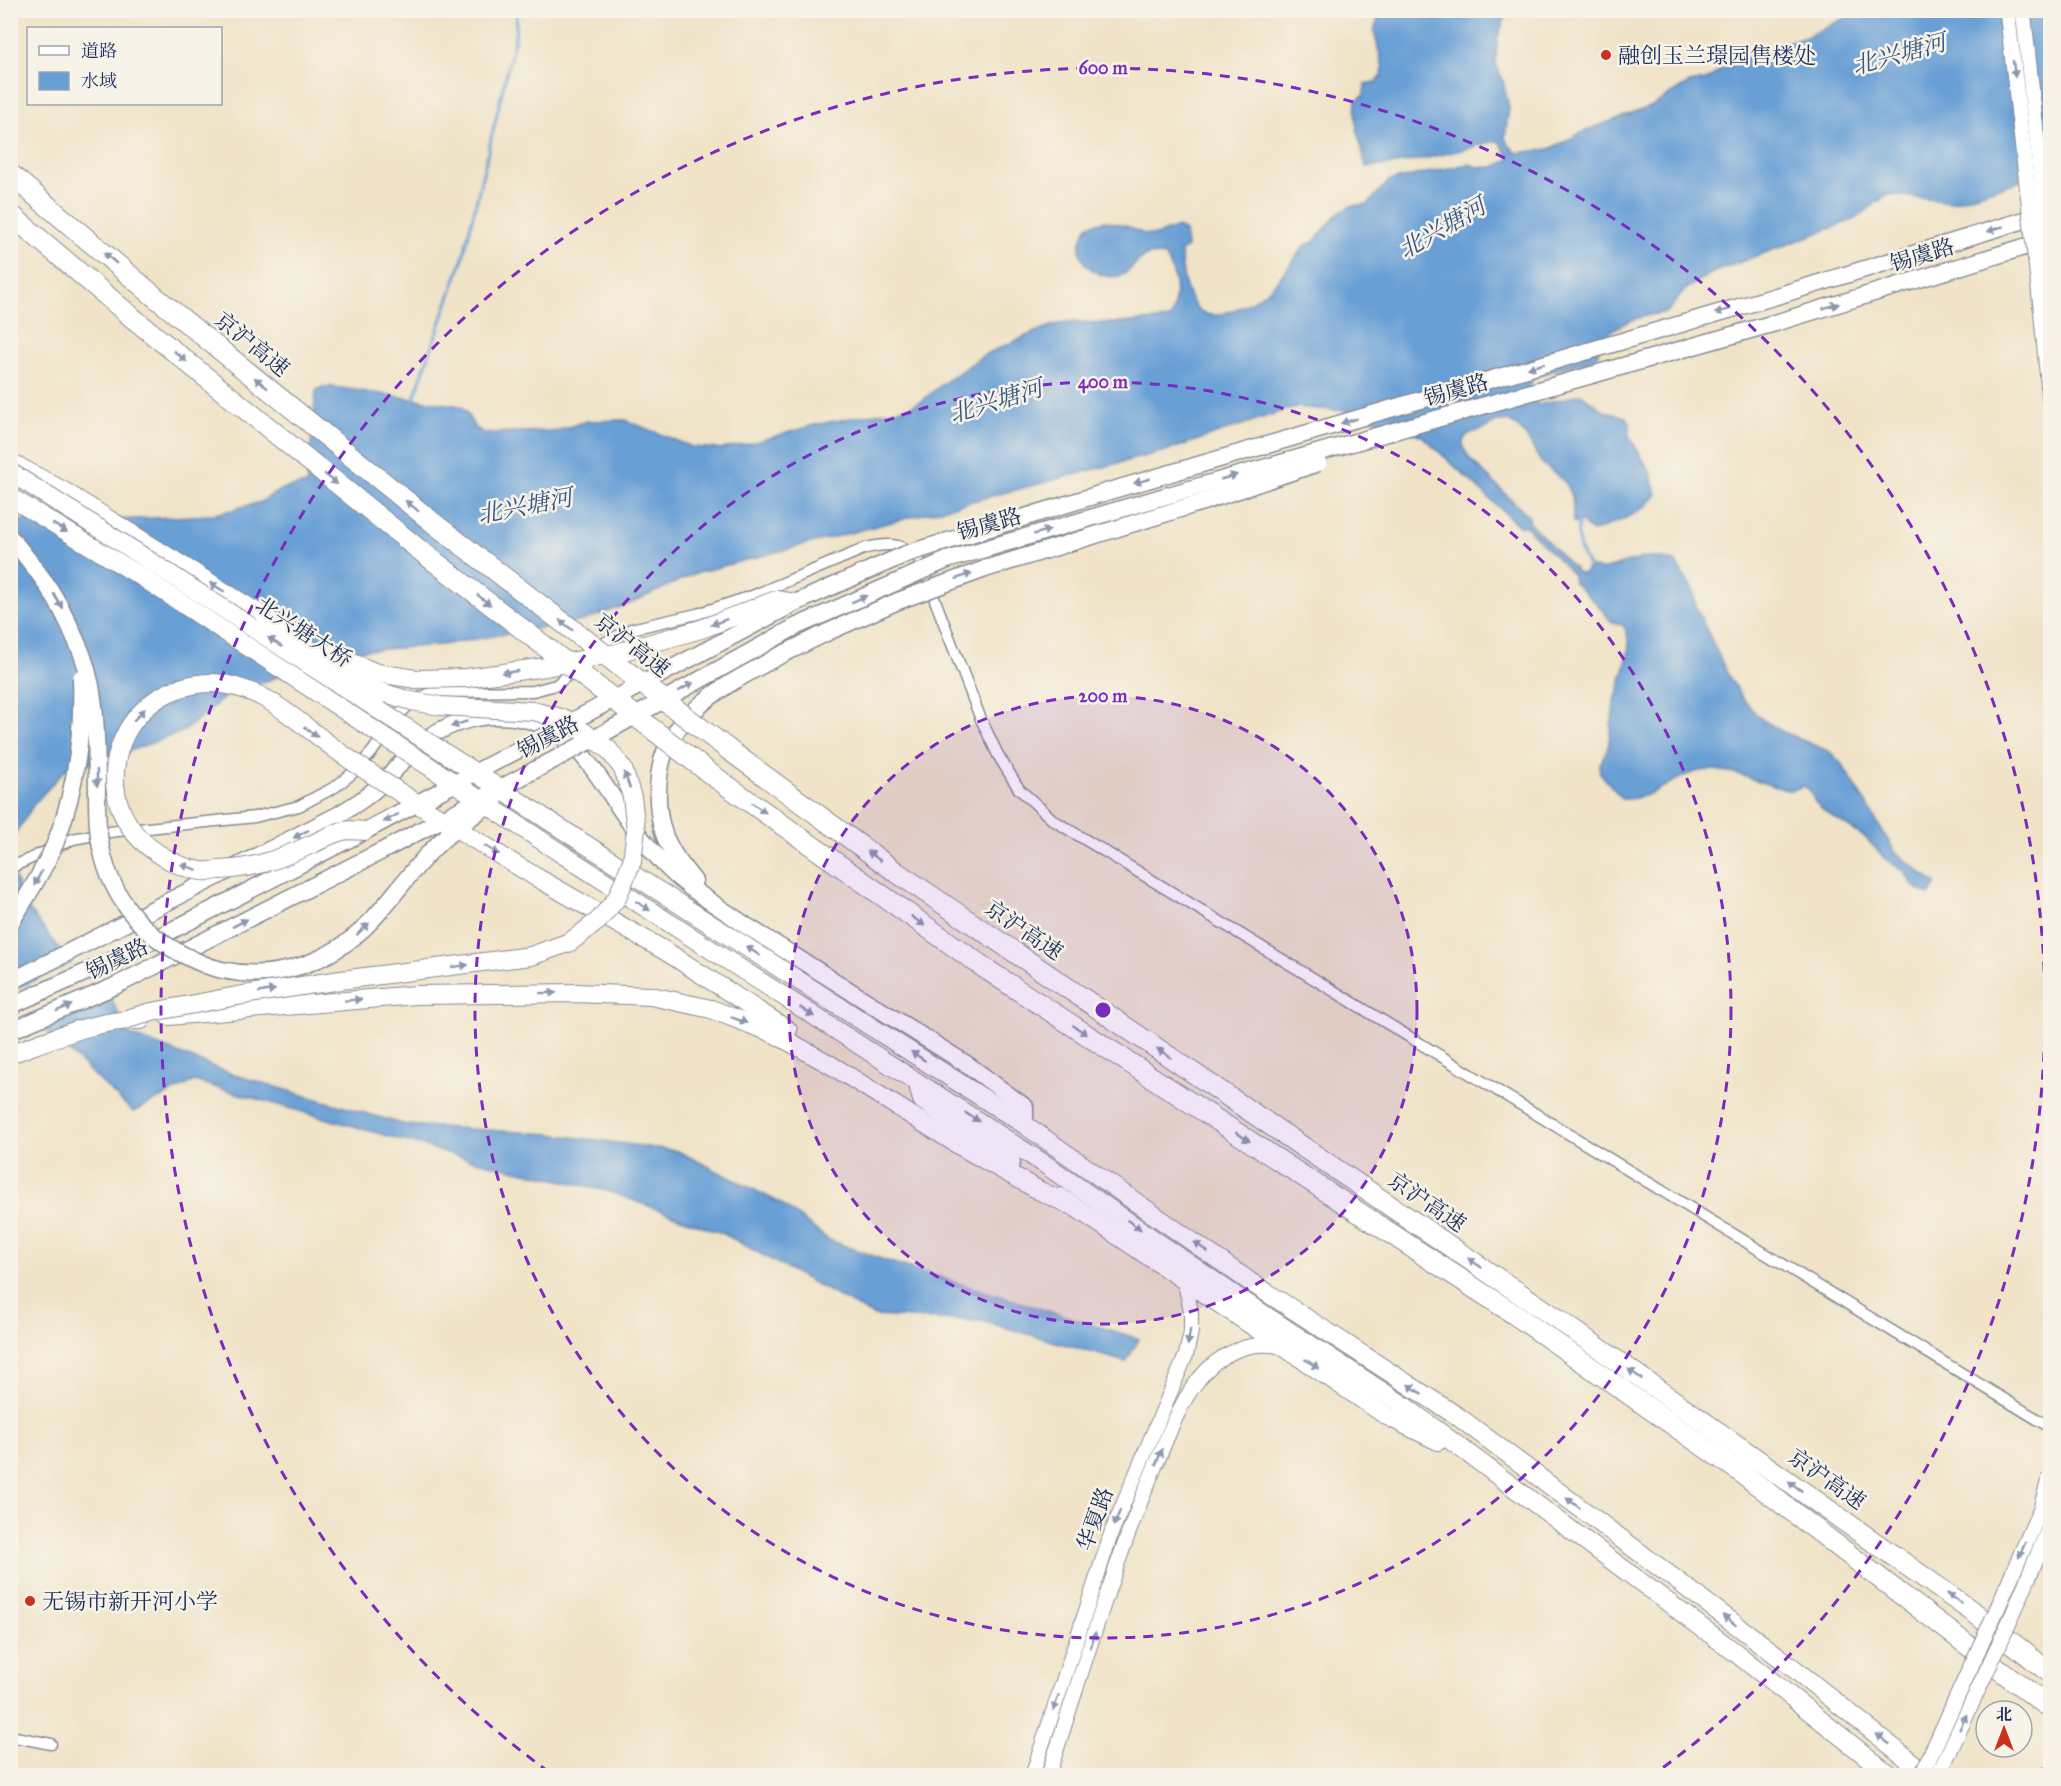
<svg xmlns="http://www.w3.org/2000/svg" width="2061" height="1786" font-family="'IM FELL Great Primer','Noto Serif SC',serif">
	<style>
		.water { fill: #679fd5; stroke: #41679a; stroke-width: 1.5 }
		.pier { fill: #f0e3c7 }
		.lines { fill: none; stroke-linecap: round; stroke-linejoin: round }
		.stream { stroke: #679fd5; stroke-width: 3 }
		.minor-casing { stroke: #868992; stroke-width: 13 }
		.tertiary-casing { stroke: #868992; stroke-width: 16 }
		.secondary-casing { stroke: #868992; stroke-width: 17 }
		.primary-casing { stroke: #868992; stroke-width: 19 }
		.trunk-casing { stroke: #868992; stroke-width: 20 }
		.motorway-casing { stroke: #868992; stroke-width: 22 }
		.minor { stroke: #fff; stroke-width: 10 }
		.tertiary { stroke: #fff; stroke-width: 14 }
		.secondary { stroke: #fff; stroke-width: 15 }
		.primary { stroke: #fff; stroke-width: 16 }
		.trunk { stroke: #fff; stroke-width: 18 }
		.motorway { stroke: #fff; stroke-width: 20 }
		.secondary-bridge-casing { stroke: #868992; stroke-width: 17; stroke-linecap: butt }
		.primary-bridge-casing { stroke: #868992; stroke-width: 19; stroke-linecap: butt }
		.trunk-bridge-casing { stroke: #868992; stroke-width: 20; stroke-linecap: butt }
		.motorway-bridge-casing { stroke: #868992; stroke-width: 22; stroke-linecap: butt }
		.secondary-bridge { stroke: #fff; stroke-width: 15 }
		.primary-bridge { stroke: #fff; stroke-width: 16 }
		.trunk-bridge { stroke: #fff; stroke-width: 18 }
		.motorway-bridge { stroke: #fff; stroke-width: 20 }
		.oneway { fill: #8d97ae }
		.ring { fill: none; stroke: #7b2cbf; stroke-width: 3; stroke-dasharray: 10 8 }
		.poi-dot { fill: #c8321e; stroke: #f7f3e8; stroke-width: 2 }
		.labels { text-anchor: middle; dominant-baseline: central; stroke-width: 5; stroke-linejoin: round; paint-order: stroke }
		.poi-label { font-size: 22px; fill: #1b2f5e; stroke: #f7f3e8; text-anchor: start }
		.street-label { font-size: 22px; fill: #1b2f5e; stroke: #f7f3e8 }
		.water-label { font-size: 24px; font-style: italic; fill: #365688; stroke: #f7f3e8 }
		.centre { fill: #7b2cbf; stroke: #f7f3e8; stroke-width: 3 }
		.ring-label { font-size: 18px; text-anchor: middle; font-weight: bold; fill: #7b2cbf; stroke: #f7f3e8; stroke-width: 5; stroke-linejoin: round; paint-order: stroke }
	</style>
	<rect width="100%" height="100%" fill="#f7f3e8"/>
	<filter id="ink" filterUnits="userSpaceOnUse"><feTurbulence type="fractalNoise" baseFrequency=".0167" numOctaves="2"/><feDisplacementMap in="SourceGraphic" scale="12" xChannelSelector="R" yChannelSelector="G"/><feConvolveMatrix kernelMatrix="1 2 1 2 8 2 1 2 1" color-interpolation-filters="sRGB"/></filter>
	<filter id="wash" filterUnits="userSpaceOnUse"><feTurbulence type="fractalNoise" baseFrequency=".008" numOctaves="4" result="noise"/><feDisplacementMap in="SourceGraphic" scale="24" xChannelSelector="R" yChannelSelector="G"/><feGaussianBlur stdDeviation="1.35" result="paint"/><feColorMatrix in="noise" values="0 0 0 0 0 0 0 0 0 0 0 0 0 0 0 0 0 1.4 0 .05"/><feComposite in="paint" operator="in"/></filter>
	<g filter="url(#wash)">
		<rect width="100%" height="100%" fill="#f0e3c7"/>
		<g class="water">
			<path d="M1381 11H1507L1497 41 1496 65 1503 80 1509 108 1505 138 1509 145 1517 153 1550 149 1587 130 1652 106 1689 83 1706 80 1722 69 1752 56 1806 37 1859 11H2050V172L1951 202 1888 194 1855 219 1714 272 1687 288 1667 312C1646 315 1616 321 1603 341 1599 346 1598 354 1596 359L1535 376C1527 386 1529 396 1538 405L1581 394 1606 412 1626 417 1630 423 1629 436 1651 473 1657 494C1642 515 1616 522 1592 532L1582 522 1573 523C1572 512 1575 500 1570 491 1564 476 1551 473 1541 462 1538 459 1537 454 1534 450 1529 440 1520 427 1510 422 1500 418 1492 425 1484 429 1480 431 1475 431 1471 433 1457 439 1465 452 1471 460L1529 517 1530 523 1578 573H1586L1588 566 1601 570 1643 558H1658L1675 562 1693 590 1696 607 1728 675 1743 699 1760 718 1783 732 1830 752 1842 764 1895 852 1936 884 1929 895 1913 886 1905 872 1884 858 1867 839 1827 813 1815 802 1810 791 1804 786C1800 787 1795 790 1790 790 1786 791 1781 788 1777 787 1754 781 1733 769 1709 770 1676 771 1656 801 1622 799L1600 773 1599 766 1608 748 1614 705 1628 656 1629 641 1624 626 1611 621 1597 604 1574 583 1573 575 1526 526H1519L1422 436 1405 429 1346 411 1294 407 1169 450 696 573 629 604 582 621 441 645 341 652 225 697 184 731 116 756 65 770 34 804 11 841V520H114L212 515 261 502 282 489 307 484 316 391 322 387H334L460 406C473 414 467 427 485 433L556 431 587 421 625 420 692 447 721 449 752 443 814 425 910 407 923 400 941 385 984 355 1040 330 1064 322 1116 323 1170 319C1178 298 1178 276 1165 256 1159 255 1152 253 1146 256 1138 259 1132 269 1124 274 1110 281 1090 273 1083 260 1076 248 1082 235 1089 225L1105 221 1124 225 1144 234 1156 235 1178 227 1185 231 1187 247 1181 251C1181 272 1187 319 1217 315 1222 314 1226 312 1230 311 1243 307 1256 300 1267 291 1281 279 1293 260 1305 245L1314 242 1336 215 1351 206 1368 204 1389 181 1468 164C1485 170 1495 169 1510 158L1499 141C1482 143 1466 150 1449 153 1422 159 1393 166 1366 167 1361 143 1353 125 1356 101L1364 95 1365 84 1376 82 1382 76 1383 68 1374 31Z"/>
			<polygon points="10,865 24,903 84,981 111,998 128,1034 235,1075 406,1125 550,1134 678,1151 780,1203 829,1240 890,1262 1139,1339 1126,1362 982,1321 874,1316 724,1234 608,1191 472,1160 194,1081 133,1112 11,997"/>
		</g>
		<polygon class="pier" points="74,963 86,978 111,994 39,1028 10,1001 11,992"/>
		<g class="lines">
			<g class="stream">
				<polyline points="413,401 463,258 515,37 517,10"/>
				<path d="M1578 522C1577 541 1578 549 1588 566"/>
			</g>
		</g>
	</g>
	<g filter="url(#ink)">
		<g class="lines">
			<g class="minor-casing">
				<g id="minor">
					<path d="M596 651 606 642 631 629 697 614 752 596 866 548C888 543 899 543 918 556L980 717 998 755 1019 789 1053 820 2050 1427"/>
					<polyline points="10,868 73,839 109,832 255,817 299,806 335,787 354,772 372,752 398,715 415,700 433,692 533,691 556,685 577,667"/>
					<polyline points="10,1736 51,1744"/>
					<polyline points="2032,1776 2050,1772"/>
				</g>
			</g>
			<g class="tertiary-casing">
				<g id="tertiary">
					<polyline points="1032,1776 1112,1531 1186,1355 1191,1332 1191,1311 1184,1280"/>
					<path d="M1048 1776C1082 1673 1112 1568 1154 1469 1167 1439 1178 1405 1199 1379 1219 1353 1248 1341 1279 1346"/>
				</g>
			</g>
			<g class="secondary-casing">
				<polyline id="secondary" points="2041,307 2050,402"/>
			</g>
			<g class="primary-casing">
				<g id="primary">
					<polyline points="1780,295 2044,214"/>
					<polyline points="1775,323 2047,240"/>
					<path d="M10 537C39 572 58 597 75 638"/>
					<path d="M694 881C685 870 676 859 670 847 662 834 659 817 658 802 657 761 666 736 697 708 720 687 748 673 775 658"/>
					<path d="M10 982 338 815C349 808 362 801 372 792 393 775 408 751 431 736 449 724 474 716 496 716 511 716 525 718 540 724 580 739 602 783 625 816 636 832 649 848 662 862 686 888 717 905 745 925L968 1065 1025 1107V1125"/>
					<polyline points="10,1006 118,958 365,831"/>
					<polyline points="10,1031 115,986 382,851"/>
				</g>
			</g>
			<g class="trunk-casing">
				<g id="trunk">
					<polyline points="10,462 65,492 266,618"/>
					<polyline points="571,835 1025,1125 1249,1281 1460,1418 1783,1660 1929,1776"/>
					<polyline points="559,852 1043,1163 1237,1297 1403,1405 1736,1653 1891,1776"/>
					<polyline points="536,877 667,952 788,1030"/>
					<polyline points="168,1016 416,995 575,993 651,996 711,1009 775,1034 831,1065 960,1146 1040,1191 1070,1205"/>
					<path d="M10 1054C50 1040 99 1018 141 1020"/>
					<polyline points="919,1089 922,1100 1011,1162"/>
					<polyline points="1060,1197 1387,1416 1438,1441"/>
				</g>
			</g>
			<g class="motorway-casing">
				<g id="motorway">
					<polyline points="10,174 154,296"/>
					<polyline points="10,214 134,319"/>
					<polyline points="729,750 896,872 1559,1320 1976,1614 2050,1673"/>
					<polyline points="712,775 989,971 1514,1314 1742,1473 2050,1708"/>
				</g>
			</g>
			<use href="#minor" class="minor"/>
			<use href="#tertiary" class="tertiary"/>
			<use href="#secondary" class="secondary"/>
			<use href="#primary" class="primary"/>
			<use href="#trunk" class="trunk"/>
			<use href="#motorway" class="motorway"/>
			<g class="secondary-bridge-casing">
				<g id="secondary-bridge">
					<polyline points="2007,10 2041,307"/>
					<polyline points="2023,10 2050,261"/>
					<polyline points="1921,1776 1998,1607 2041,1508 2050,1476"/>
					<polyline points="1938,1776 2013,1614 2050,1526"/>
				</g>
			</g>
			<g class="primary-bridge-casing">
				<g id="primary-bridge">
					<path d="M75 638C99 685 96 738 97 789 97 810 97 832 102 852 112 896 140 932 180 953 193 960 207 967 222 970 276 982 332 962 370 922 393 898 411 870 435 847 453 828 476 815 495 799"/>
					<polyline points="775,658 828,632 898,601 985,569 1206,501 1318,463"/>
					<polyline points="365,831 795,603 906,554 1106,492 1780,295"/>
					<polyline points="382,851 597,737 795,627 947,560 1179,492 1775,323"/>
					<path d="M10 924C26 898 43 872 55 844 76 791 83 734 81 678"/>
				</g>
			</g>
			<g class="trunk-bridge-casing">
				<g id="trunk-bridge">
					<polyline points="10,472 133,550 571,835"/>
					<polyline points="10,497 142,577 559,852"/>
					<polyline points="331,654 377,673 416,679 466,678 546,667 620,652 701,629 776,600 795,603"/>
					<path d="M365 831C358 831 349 829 343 831 332 833 320 841 310 845 280 859 252 869 219 870 213 871 207 872 201 871 187 869 171 862 159 854 83 807 111 696 198 684 221 680 248 689 268 700 296 717 321 740 349 759 410 800 473 839 536 877"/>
					<polyline points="127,1019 152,1012 237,996 341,980 531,956 570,942 598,921 617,898 632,861 636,830 632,797 623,769 608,749 565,719 533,711 441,706 411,701 368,688 329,663 266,618"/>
				</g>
			</g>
			<g class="motorway-bridge-casing">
				<g id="motorway-bridge">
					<polyline points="154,296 436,525 729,750"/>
					<polyline points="134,319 417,548 712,775"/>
				</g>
			</g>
			<use href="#secondary-bridge" class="secondary-bridge"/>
			<use href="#primary-bridge" class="primary-bridge"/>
			<use href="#trunk-bridge" class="trunk-bridge"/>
			<use href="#motorway-bridge" class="motorway-bridge"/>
		</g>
		<defs><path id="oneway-solid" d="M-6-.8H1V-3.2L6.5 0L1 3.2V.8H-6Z" transform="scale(1.5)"/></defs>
		<g class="oneway">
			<use href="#oneway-solid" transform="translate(2014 69) rotate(83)"/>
			<use href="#oneway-solid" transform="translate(1995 229) rotate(163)"/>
			<use href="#oneway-solid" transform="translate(110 258) rotate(-140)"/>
			<use href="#oneway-solid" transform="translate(1831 306) rotate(-17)"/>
			<use href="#oneway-solid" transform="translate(1723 311) rotate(164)"/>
			<use href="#oneway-solid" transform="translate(180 356) rotate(39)"/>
			<use href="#oneway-solid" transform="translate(1536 366) rotate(164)"/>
			<use href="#oneway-solid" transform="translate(261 383) rotate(-141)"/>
			<use href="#oneway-solid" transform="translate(1349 421) rotate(164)"/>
			<use href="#oneway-solid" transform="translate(1229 477) rotate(-16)"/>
			<use href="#oneway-solid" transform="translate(331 479) rotate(39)"/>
			<use href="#oneway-solid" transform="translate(1142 481) rotate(164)"/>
			<use href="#oneway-solid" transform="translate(412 506) rotate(-141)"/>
			<use href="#oneway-solid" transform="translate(60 528) rotate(31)"/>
			<use href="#oneway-solid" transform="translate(1042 532) rotate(-16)"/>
			<use href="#oneway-solid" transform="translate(964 576) rotate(-20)"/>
			<use href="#oneway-solid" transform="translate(217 587) rotate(-148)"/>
			<use href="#oneway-solid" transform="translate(859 599) rotate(-24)"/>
			<use href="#oneway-solid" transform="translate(484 600) rotate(38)"/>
			<use href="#oneway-solid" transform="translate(58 601) rotate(59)"/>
			<use href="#oneway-solid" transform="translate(719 622) rotate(159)"/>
			<use href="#oneway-solid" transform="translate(566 625) rotate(-142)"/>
			<use href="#oneway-solid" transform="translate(275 642) rotate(-147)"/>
			<use href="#oneway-solid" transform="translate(510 672) rotate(172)"/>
			<use href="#oneway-solid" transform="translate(686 687) rotate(-29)"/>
			<use href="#oneway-solid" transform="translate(139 715) rotate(-45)"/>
			<use href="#oneway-solid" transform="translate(459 724) rotate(161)"/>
			<use href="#oneway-solid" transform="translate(311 732) rotate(36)"/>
			<use href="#oneway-solid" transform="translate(97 778) rotate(89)"/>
			<use href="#oneway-solid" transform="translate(627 780) rotate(-109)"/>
			<use href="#oneway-solid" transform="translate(759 808) rotate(35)"/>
			<use href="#oneway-solid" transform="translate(391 818) rotate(152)"/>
			<use href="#oneway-solid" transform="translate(301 834) rotate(153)"/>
			<use href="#oneway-solid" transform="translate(492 850) rotate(31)"/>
			<use href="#oneway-solid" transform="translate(874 856) rotate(-144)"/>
			<use href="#oneway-solid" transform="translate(189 867) rotate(-162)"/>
			<use href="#oneway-solid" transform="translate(38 878) rotate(117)"/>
			<use href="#oneway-solid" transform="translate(643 906) rotate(33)"/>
			<use href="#oneway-solid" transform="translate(918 921) rotate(35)"/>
			<use href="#oneway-solid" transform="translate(240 923) rotate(-27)"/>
			<use href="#oneway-solid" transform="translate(363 929) rotate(-43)"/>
			<use href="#oneway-solid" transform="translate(753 951) rotate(-147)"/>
			<use href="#oneway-solid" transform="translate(460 966) rotate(-7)"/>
			<use href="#oneway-solid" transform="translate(267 991) rotate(-9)"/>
			<use href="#oneway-solid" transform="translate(548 993) rotate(-1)"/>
			<use href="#oneway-solid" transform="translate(353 1000) rotate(-4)"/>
			<use href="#oneway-solid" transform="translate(64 1008) rotate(-23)"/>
			<use href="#oneway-solid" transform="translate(807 1012) rotate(33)"/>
			<use href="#oneway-solid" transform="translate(739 1020) rotate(21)"/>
			<use href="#oneway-solid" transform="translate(1080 1030) rotate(33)"/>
			<use href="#oneway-solid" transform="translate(1164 1053) rotate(-146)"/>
			<use href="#oneway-solid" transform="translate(918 1056) rotate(-147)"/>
			<use href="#oneway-solid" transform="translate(972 1117) rotate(32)"/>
			<use href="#oneway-solid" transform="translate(1243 1137) rotate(33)"/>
			<use href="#oneway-solid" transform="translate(1134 1225) rotate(35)"/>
			<use href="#oneway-solid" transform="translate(1201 1247) rotate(-145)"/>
			<use href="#oneway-solid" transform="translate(1475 1263) rotate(-146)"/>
			<use href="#oneway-solid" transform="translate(1189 1337) rotate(99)"/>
			<use href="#oneway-solid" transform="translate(1312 1364) rotate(34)"/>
			<use href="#oneway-solid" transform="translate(1635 1374) rotate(-145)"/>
			<use href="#oneway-solid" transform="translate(1415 1389) rotate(-147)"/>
			<use href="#oneway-solid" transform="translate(1159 1457) rotate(-67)"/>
			<use href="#oneway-solid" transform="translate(1795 1486) rotate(-145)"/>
			<use href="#oneway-solid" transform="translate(1573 1503) rotate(-143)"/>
			<use href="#oneway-solid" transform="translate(1117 1518) rotate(112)"/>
			<use href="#oneway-solid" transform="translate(2022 1550) rotate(113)"/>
			<use href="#oneway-solid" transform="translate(1954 1598) rotate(-145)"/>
			<use href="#oneway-solid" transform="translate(1729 1620) rotate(-143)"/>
			<use href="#oneway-solid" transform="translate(1093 1640) rotate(-72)"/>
			<use href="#oneway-solid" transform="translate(1056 1703) rotate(108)"/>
			<use href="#oneway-solid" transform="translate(1963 1722) rotate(-65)"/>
			<use href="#oneway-solid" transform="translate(1883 1739) rotate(-142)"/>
		</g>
	</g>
	<circle cx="1103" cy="1010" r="314" fill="#7b2cbf" fill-opacity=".12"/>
	<g class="ring">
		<circle cx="1103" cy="1010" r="314"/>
		<circle cx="1103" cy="1010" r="628"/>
		<path d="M549 1772A942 942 0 1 1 1657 1772"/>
	</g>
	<g class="poi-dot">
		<circle cx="1606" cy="55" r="6"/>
		<circle cx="30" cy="1601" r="6"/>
	</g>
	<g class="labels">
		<g class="poi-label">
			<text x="1618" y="55">融创玉兰璟园售楼处</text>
			<text x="42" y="1601">无锡市新开河小学</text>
		</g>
		<g class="street-label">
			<text transform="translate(1922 255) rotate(-17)">锡虞路</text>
			<text transform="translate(252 344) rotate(39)">京沪高速</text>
			<text transform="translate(1456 390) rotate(-16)">锡虞路</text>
			<text transform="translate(989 524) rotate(-16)">锡虞路</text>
			<text transform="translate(304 632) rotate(33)">北兴塘大桥</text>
			<text transform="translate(632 645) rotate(38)">京沪高速</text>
			<text transform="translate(548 737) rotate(-28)">锡虞路</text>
			<text transform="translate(1024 930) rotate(34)">京沪高速</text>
			<text transform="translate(117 959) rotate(-26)">锡虞路</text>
			<text transform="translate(1427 1202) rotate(34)">京沪高速</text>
			<text transform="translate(1827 1479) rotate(35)">京沪高速</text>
			<text transform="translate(1095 1519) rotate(-70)">华夏路</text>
		</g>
		<g class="water-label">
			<text transform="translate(1899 54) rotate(-15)">北兴塘河</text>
			<text transform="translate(1442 228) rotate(-30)">北兴塘河</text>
			<text transform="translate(996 401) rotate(-17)">北兴塘河</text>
			<text transform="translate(525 506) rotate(-11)">北兴塘河</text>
		</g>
	</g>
	<circle cx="1103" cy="1010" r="9" class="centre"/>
	<g class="ring-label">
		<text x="1103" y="74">600 m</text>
		<text x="1103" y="388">400 m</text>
		<text x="1103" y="702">200 m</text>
	</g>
	<rect width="2061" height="1786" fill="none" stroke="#f7f3e8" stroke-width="36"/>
	<rect x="27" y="27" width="195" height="78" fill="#f7f3e8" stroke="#9fa5b1" stroke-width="1.5"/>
	<rect x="39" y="46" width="30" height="9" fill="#ffffff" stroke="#9fa5b1" stroke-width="1.5"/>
	<text x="81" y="57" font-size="18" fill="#1b2f5e">道路</text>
	<rect x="39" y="72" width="30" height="18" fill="#679fd5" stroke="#9fa5b1" stroke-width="1.5"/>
	<text x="81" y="87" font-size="18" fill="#1b2f5e">水域</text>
	<g transform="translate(2004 1729)"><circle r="28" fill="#f7f3e8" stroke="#9fa5b1" stroke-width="1.5"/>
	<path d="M0-4.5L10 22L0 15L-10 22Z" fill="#c8321e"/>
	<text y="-9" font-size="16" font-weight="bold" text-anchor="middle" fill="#1b2f5e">北</text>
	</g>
</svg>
